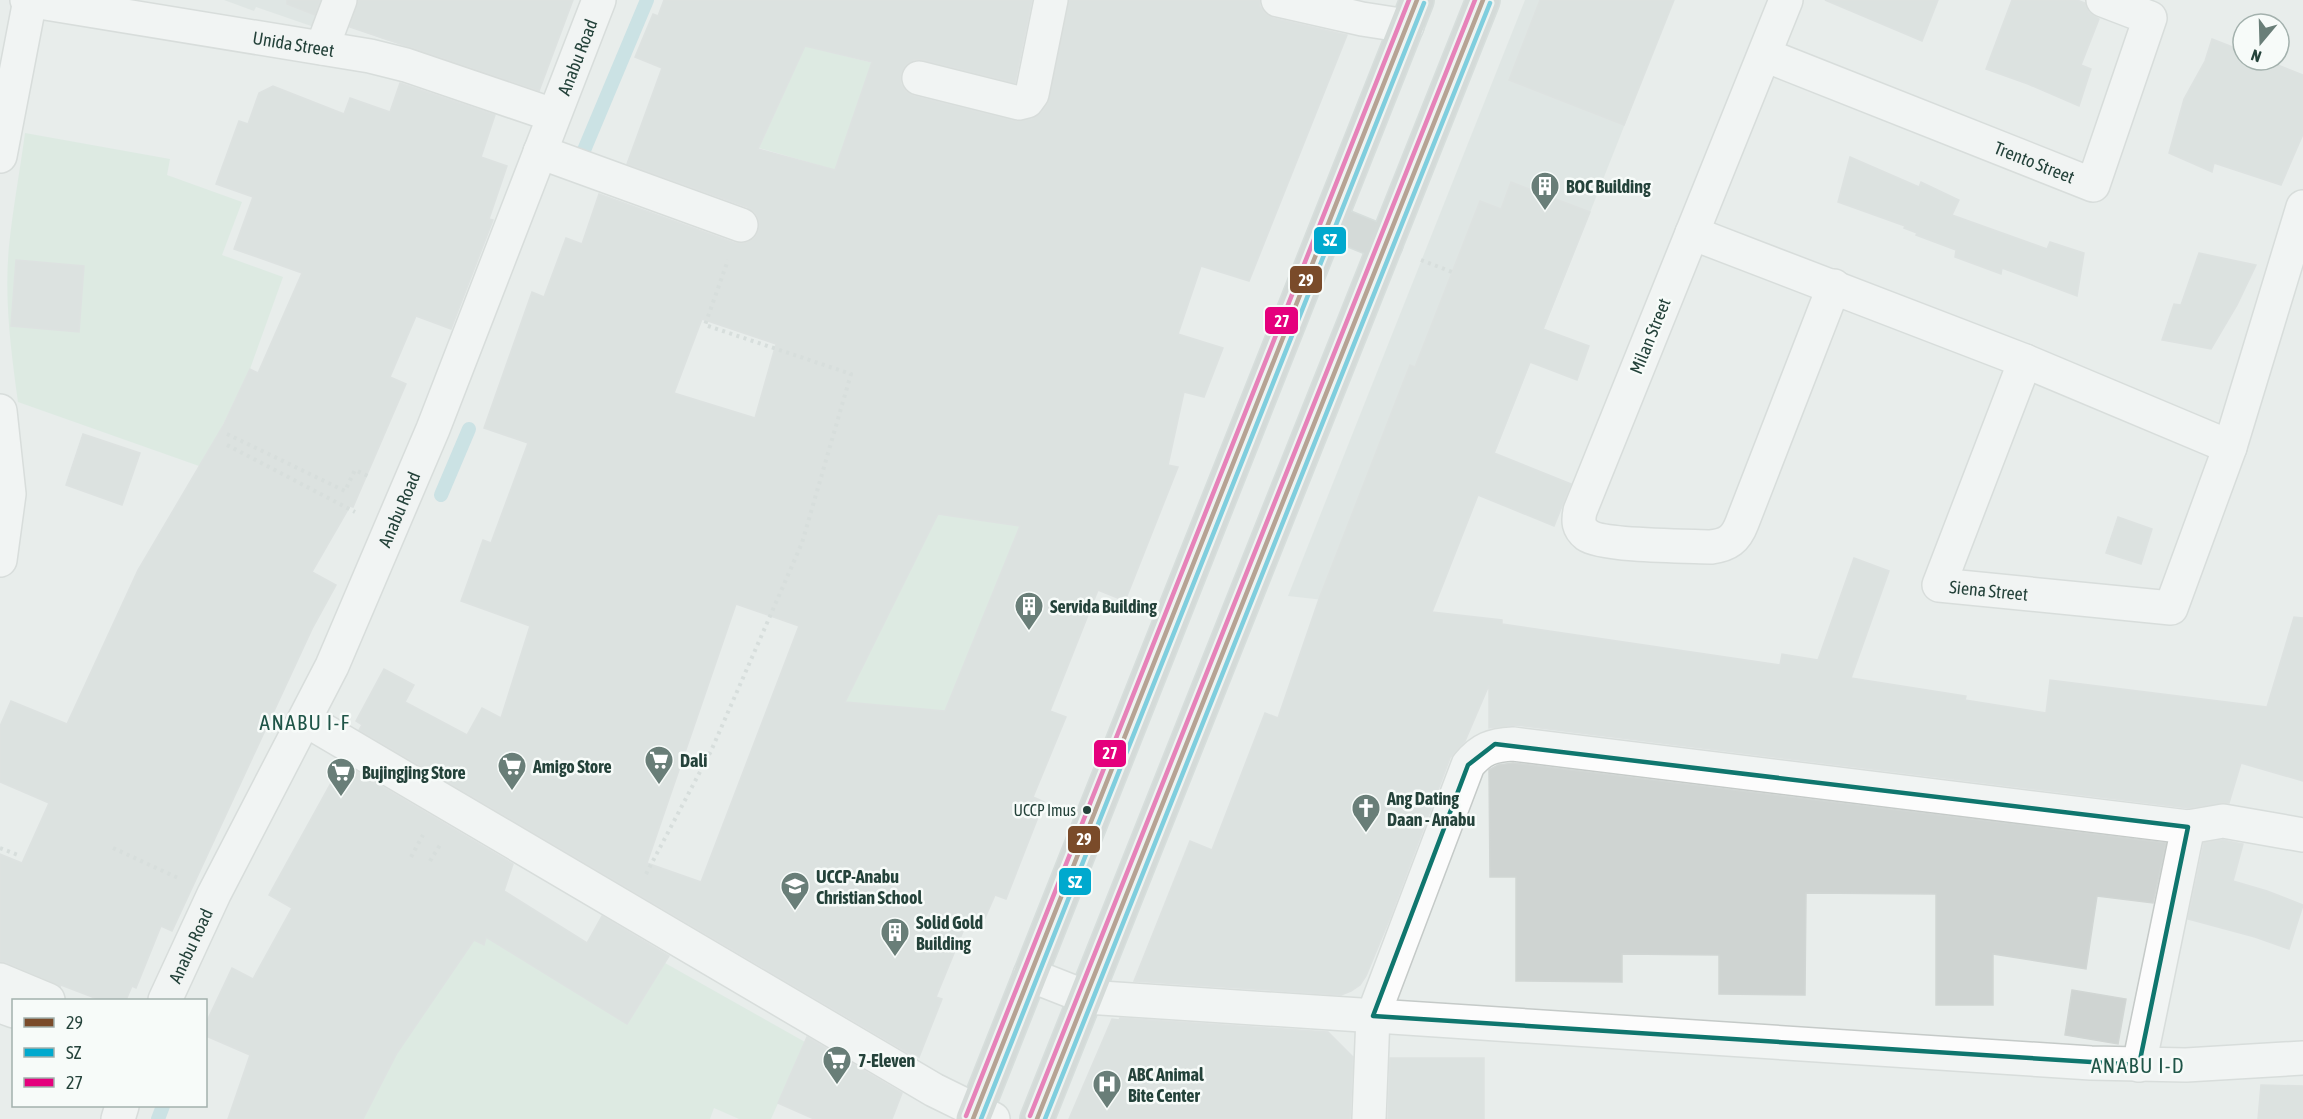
<svg xmlns="http://www.w3.org/2000/svg" width="2303" height="1119" font-family="'Asap Condensed',sans-serif">
	<style>
		.built { fill: #d6dedb }
		.green { fill: #d1e6d8 }
		.lines { fill: none; stroke-linecap: round; stroke-linejoin: round }
		.stream { stroke: #a9d4db; stroke-width: 14 }
		.building { fill: #cfd4d2; stroke: #d1d6d4; stroke-width: 1.5; fill-rule: evenodd }
		.minor-casing { stroke: #c5cac8; stroke-width: 36 }
		.highway-casing { stroke: #c3ccc9; stroke-width: 36 }
		.path { stroke: #c3ccca; stroke-width: 4; stroke-dasharray: 3 4.5; stroke-linecap: butt }
		.minor { stroke: #fcfcfc; stroke-width: 33 }
		.highway { stroke: #bcc4c2; stroke-width: 33 }
		.bus-1-casing { stroke: #f7fbf9; stroke-width: 9 }
		.bus-2-casing { stroke: #f7fbf9; stroke-width: 9 }
		.bus-3-casing { stroke: #f7fbf9; stroke-width: 9 }
		.bus-1 { stroke: #7a4b2a; stroke-width: 4.5 }
		.bus-2 { stroke: #00a9ce; stroke-width: 4.5 }
		.bus-3 { stroke: #e5007d; stroke-width: 4.5 }
		.marked { fill: none; stroke: #0f766e; stroke-width: 4.5; stroke-linejoin: round }
		.bus-dot { fill: #24423a; stroke: #f7fbf9; stroke-width: 2 }
		.labels { text-anchor: middle; dominant-baseline: central; stroke-width: 5; stroke-linejoin: round; paint-order: stroke }
		.bus-label { font-size: 16px; fill: #24423a; stroke: #f7fbf9; text-anchor: end }
		.street-label { font-size: 18px; fill: #24423a; stroke: #f7fbf9 }
		.poi-label { font-size: 18px; font-weight: bold; fill: #24423a; stroke: #f7fbf9; text-anchor: start }
		.quarter-label { font-size: 21px; letter-spacing: 1.5px; fill: #1f5548; stroke: #f7fbf9 }
		.line-badge { stroke: #f7fbf9; stroke-width: 2 }
		.badge-label { font-size: 16px; text-anchor: middle; font-weight: bold; fill: #fff }
	</style>
	<rect width="100%" height="100%" fill="#e8edeb"/>
	<g class="built">
		<polygon points="224,0 403,0 389,41 319,16 314,27 256,7 254,11"/>
		<polygon points="1525,0 1674,0 1432,612 1288,596"/>
	</g>
	<g class="green">
		<polygon points="805,46 881,65 854,115 835,170 759,148"/>
		<path d="M25 133 170 159 167 175 242 202 222 255 283 277 250 369 216 439 199 466 18 402C11 351 4 299 9 246 13 208 20 170 25 133Z"/>
		<polygon points="938,514 1020,526 931,747 834,724"/>
		<polygon points="486,937 627,1024 665,963 805,1042 771,1119 739,1119 714,1108 710,1119 363,1119 397,1053 474,940 483,945"/>
	</g>
	<g class="lines">
		<g class="stream">
			<polyline points="582,155 647,0"/>
			<polyline points="441,495 469,429"/>
			<polyline points="158,1119 163,1106"/>
		</g>
	</g>
	<g class="building">
		<polygon points="287,0 320,0 315,15 287,4"/>
		<polygon points="358,0 573,0 539,91 350,27"/>
		<path d="M664 0H1032L1015 83 923 60H914L906 65 901 74V84L906 91 914 96 1015 121 1032 119 1042 112 1047 104 1069 0H1260V6L1265 13 1273 18 1347 35 1249 281 1201 266 1178 334 1223 348 1204 397 1184 392 1168 465 1178 467 1125 601 1098 590 1050 711 1066 717 1033 797 1044 802 1006 899 995 895 985 918 971 912 936 997 942 999 919 1057 916 1055 915 1057 359 730 362 725 356 721 384 669 414 685 405 702 467 735 482 708 501 718 530 626 461 601 483 540 491 543 528 443 484 428 532 292 544 297 566 238 582 244 599 194 735 243H745L753 239 758 232 759 221 755 213 747 207 627 164 662 68 635 57 653 14 658 16ZM805 46 872 62 835 170 758 149ZM702 319 776 344 755 418 674 393ZM938 514 1020 526 945 711 845 702ZM736 604 799 626 701 882 647 863Z"/>
		<polygon points="1540,0 1674,0 1624,125 1509,80"/>
		<polygon points="1825,0 1938,0 1922,41"/>
		<polygon points="2012,0 2077,0 2085,3 2089,12 2099,19 2081,65 2091,69 2079,106 2028,84 1986,69"/>
		<polygon points="2212,39 2243,51 2243,60 2265,60 2303,75 2303,134 2281,185 2214,163 2212,172 2169,153 2184,99 2205,61"/>
		<polygon points="400,83 495,115 481,157 507,166 489,219 493,220 451,329 416,316 390,377 406,384 353,507 350,506 312,572 336,585 312,629 172,931 161,926 136,988 132,986 126,1000 100,1000 61,985 60,987 7,963 0,962 0,854 22,863 49,803 0,782 0,726 11,701 67,724 138,570 223,426 250,369 258,373 302,273 234,249 253,197 216,184 239,121 248,124 259,93 273,86 344,114 350,98 390,112"/>
		<polygon points="1850,157 1919,187 1921,182 1959,200 1952,215 2047,249 2050,242 2084,253 2077,296 2002,268 2001,274 1955,257 1956,250 1916,235 1917,233 1904,228 1905,226 1838,202"/>
		<polygon points="1511,182 1590,212 1543,329 1589,346 1577,380 1530,362 1494,453 1571,484 1554,526 1478,495 1432,612 1502,620 1502,624 1780,665 1782,654 1818,660 1854,558 1889,571 1851,678 1966,696 1965,700 2046,713 2050,680 2267,707 2294,617 2303,618 2303,781 2241,763 2229,803 2220,803 2188,808 1515,725 1489,728 1489,685 1465,741 1450,758 1390,918 1366,976 1360,985 1351,991 1341,995 1134,981 1190,841 1212,850 1265,713 1278,718 1319,599 1410,365 1415,367 1480,201 1501,209"/>
		<polygon points="2199,253 2256,265 2237,305 2211,349 2162,340 2174,304 2181,305"/>
		<polygon points="16,260 84,266 79,332 11,326"/>
		<polygon points="83,434 140,453 122,505 66,485"/>
		<polygon points="2118,517 2152,529 2141,564 2106,553"/>
		<polygon points="342,763 513,864 504,891 587,943 602,916 669,956 627,1024 486,937 484,945 474,940 397,1053 363,1119 228,1119 250,1055 206,1036 206,1023 232,968 253,979 292,908 269,895"/>
		<polygon points="1513,763 2166,843 2153,903 2097,896 2086,969 1993,954 1993,1005 1936,1005 1936,894 1806,893 1805,995 1719,994 1719,955 1622,954 1622,982 1516,981 1516,877 1490,877 1489,770 1498,765"/>
		<polygon points="2223,840 2243,844 2233,881 2267,891 2303,905 2289,949 2255,937 2188,919 2204,843"/>
		<polygon points="2072,990 2126,999 2118,1044 2065,1035"/>
		<polygon points="1120,1018 1328,1032 1353,1057 1350,1119 1069,1119 1112,1019 1119,1020"/>
		<polygon points="807,1037 902,1093 892,1119 814,1119 778,1103"/>
		<polygon points="1390,1058 1484,1058 1484,1119 1388,1119"/>
		<polygon points="2261,1085 2303,1086 2303,1119 2258,1119"/>
	</g>
	<g class="lines">
		<g class="minor-casing">
			<g id="minor">
				<path id="s1" d="M27 0 370 56 406 65 553 115"/>
				<polyline points="1278,0 1362,19 1407,26"/>
				<path d="M1786 0 1580 511C1578 521 1578 528 1587 535 1602 546 1688 546 1711 547 1728 545 1736 539 1742 523L1834 286"/>
				<polyline points="322,48 340,0"/>
				<path id="s2" d="M1765 55 2093 185 2150 18 2103 0"/>
				<polyline points="919,78 1019,103 1027,101 1032,94 1051,0"/>
				<polyline points="540,152 741,225"/>
				<polyline points="0,156 30,0"/>
				<polyline points="1692,233 2025,361 2230,447"/>
				<path id="s3" d="M2025 361 1939 585 2171 608 2230 447 2303 207"/>
				<polyline points="0,411 9,494 0,560"/>
				<polyline points="306,720 934,1090 993,1119"/>
				<polyline points="1030,975 1086,997 2091,1063 2186,1065 2303,1058"/>
				<polyline points="0,980 48,1000"/>
				<path id="s4" d="M165 1000 214 894 332 666 433 429 599 0"/>
				<polyline points="0,1006 14,1011"/>
				<polyline points="2139,1065 2188,827"/>
				<polyline points="118,1119 122,1106"/>
				<path d="M1369 1119 1373 1016 1468 765C1481 749 1492 745 1513 744L2188 827 2223 821 2303 835"/>
			</g>
		</g>
		<g class="highway-casing">
			<g id="highway">
				<polyline points="1330,221 1386,244"/>
				<polyline points="973,1119 1417,0"/>
				<polyline points="1037,1119 1483,0"/>
			</g>
		</g>
		<g class="path">
			<polyline points="1421,260 1452,272"/>
			<polyline points="227,434 345,491 355,470 370,477"/>
			<polyline points="227,445 355,512"/>
			<polyline points="0,848 18,855"/>
			<polyline points="113,848 178,878"/>
			<polyline points="411,857 423,835"/>
			<polyline points="430,861 440,845"/>
			<polyline points="646,874 711,751 802,543 851,374 705,325 728,260"/>
		</g>
		<use href="#minor" class="minor"/>
		<use href="#highway" class="highway"/>
		<g class="bus-1-casing">
			<g id="bus-1">
				<polyline points="973,1119 1417,0"/>
				<polyline points="1037,1119 1483,0"/>
			</g>
		</g>
		<g class="bus-2-casing">
			<g id="bus-2">
				<polyline points="981,1119 1424,3"/>
				<polyline points="1045,1119 1490,3"/>
			</g>
		</g>
		<g class="bus-3-casing">
			<g id="bus-3">
				<polyline points="966,1116 1409,0"/>
				<polyline points="1030,1116 1475,0"/>
			</g>
		</g>
		<use href="#bus-1" class="bus-1"/>
		<use href="#bus-2" class="bus-2"/>
		<use href="#bus-3" class="bus-3"/>
	</g>
	<path d="M0 0H2303V1119H0ZM1495 744 2188 827 2139 1065 1373 1016 1468 765Z" fill="#e8edeb" fill-opacity=".55" fill-rule="evenodd"/>
	<path class="marked" d="M1495 744 2188 827 2139 1065 1373 1016 1468 765Z"/>
	<defs>
		<g id="building-pin" transform="scale(1.5)"><path d="M0 17L-7.5 6A9.5 9.5 0 1 1 7.5 6Z" fill="#697e78" stroke="#f7fbf9"/><path d="M-4-6H4V6H1V3H-1V6H-4ZM-2.5-4.3h1.7v1.8h-1.7ZM.8-4.3h1.7v1.8H.8ZM-2.5-1h1.7V.8h-1.7ZM.8-1h1.7V.8H.8Z" fill="#fff"/></g>
		<g id="supermarket-pin" transform="scale(1.5)"><path d="M0 17L-7.5 6A9.5 9.5 0 1 1 7.5 6Z" fill="#697e78" stroke="#f7fbf9"/><path d="M-6-5.5h2.5l.6 2H6L4.5 2H-2.5L-4.4-4H-6ZM-1.5 3.2a1.3 1.3 0 1 0 .1 0ZM3 3.2a1.3 1.3 0 1 0 .1 0Z" fill="#fff"/></g>
		<g id="church-pin" transform="scale(1.5)"><path d="M0 17L-7.5 6A9.5 9.5 0 1 1 7.5 6Z" fill="#697e78" stroke="#f7fbf9"/><path d="M-1.2-6h2.4v3.5h3.3v2.4h-3.3V6h-2.4V-.1h-3.3v-2.4h3.3Z" fill="#fff"/></g>
		<g id="school-pin" transform="scale(1.5)"><path d="M0 17L-7.5 6A9.5 9.5 0 1 1 7.5 6Z" fill="#697e78" stroke="#f7fbf9"/><path d="M0-5L7-2L0 1L-7-2ZM-4 1L0 2.5L4 1V4Q0 6-4 4Z" fill="#fff"/></g>
		<g id="hospital-pin" transform="scale(1.5)"><path d="M0 17L-7.5 6A9.5 9.5 0 1 1 7.5 6Z" fill="#697e78" stroke="#f7fbf9"/><path d="M-5-5h3v3.5h4V-5h3V5h-3V1.5h-4V5h-3Z" fill="#fff"/></g>
	</defs>
	<g fill-rule="evenodd">
		<use href="#building-pin" x="1545" y="186"/>
		<use href="#building-pin" x="1029" y="606"/>
		<use href="#supermarket-pin" x="659" y="760"/>
		<use href="#supermarket-pin" x="512" y="766"/>
		<use href="#supermarket-pin" x="341" y="772"/>
		<use href="#church-pin" x="1366" y="808"/>
		<use href="#school-pin" x="795" y="886"/>
		<use href="#building-pin" x="895" y="932"/>
		<use href="#supermarket-pin" x="837" y="1060"/>
		<use href="#hospital-pin" x="1107" y="1084"/>
	</g>
	<circle class="bus-dot" cx="1087" cy="810" r="5"/>
	<g class="labels">
		<g class="bus-label">
			<text x="1076" y="810">UCCP Imus</text>
		</g>
		<g class="street-label">
			<text stroke="none"><textPath href="#s1" startOffset="270">Unida Street</textPath></text>
			<text stroke="none"><textPath href="#s4" startOffset="1030">Anabu Road</textPath></text>
			<text stroke="none"><textPath href="#s2" startOffset="290">Trento Street</textPath></text>
			<text transform="translate(1650 336) rotate(-68)">Milan Street</text>
			<text stroke="none"><textPath href="#s4" startOffset="544">Anabu Road</textPath></text>
			<text stroke="none"><textPath href="#s3" startOffset="290">Siena Street</textPath></text>
			<text stroke="none"><textPath href="#s4" startOffset="60">Anabu Road</textPath></text>
		</g>
		<g class="poi-label">
			<text x="1566" y="186">BOC Building</text>
			<text x="1050" y="606">Servida Building</text>
			<text x="680" y="760">Dali</text>
			<text x="533" y="766">Amigo Store</text>
			<text x="362" y="772">Bujingjing Store</text>
			<text x="1387" y="798">Ang Dating<tspan x="1387" dy="21">Daan - Anabu</tspan></text>
			<text x="816" y="876">UCCP-Anabu<tspan x="816" dy="21">Christian School</tspan></text>
			<text x="916" y="922">Solid Gold<tspan x="916" dy="21">Building</tspan></text>
			<text x="858" y="1060">7-Eleven</text>
			<text x="1128" y="1074">ABC Animal<tspan x="1128" dy="21">Bite Center</tspan></text>
		</g>
		<g class="quarter-label">
			<text x="305" y="722">ANABU I-F</text>
			<text x="2138" y="1065">ANABU I-D</text>
		</g>
	</g>
	<g class="line-badge">
		<rect x="1313" y="226" width="34" height="29" rx="6" fill="#00a9ce"/>
		<rect x="1289" y="265" width="34" height="29" rx="6" fill="#7a4b2a"/>
		<rect x="1264" y="306" width="35" height="29" rx="6" fill="#e5007d"/>
		<rect x="1093" y="739" width="34" height="29" rx="6" fill="#e5007d"/>
		<rect x="1067" y="825" width="34" height="29" rx="6" fill="#7a4b2a"/>
		<rect x="1058" y="867" width="34" height="29" rx="6" fill="#00a9ce"/>
	</g>
	<g class="badge-label">
		<text x="1330" y="246">SZ</text>
		<text x="1306" y="286">29</text>
		<text x="1282" y="327">27</text>
		<text x="1110" y="759">27</text>
		<text x="1084" y="845">29</text>
		<text x="1075" y="888">SZ</text>
	</g>
	<rect x="12" y="999" width="195" height="108" fill="#f7fbf9" stroke="#a3b1ad" stroke-width="1.5"/>
	<rect x="24" y="1018" width="30" height="9" fill="#7a4b2a" stroke="#a3b1ad" stroke-width="1.5"/>
	<text x="66" y="1029" font-size="18" fill="#24423a">29</text>
	<rect x="24" y="1048" width="30" height="9" fill="#00a9ce" stroke="#a3b1ad" stroke-width="1.5"/>
	<text x="66" y="1059" font-size="18" fill="#24423a">SZ</text>
	<rect x="24" y="1078" width="30" height="9" fill="#e5007d" stroke="#a3b1ad" stroke-width="1.5"/>
	<text x="66" y="1089" font-size="18" fill="#24423a">27</text>
	<g transform="translate(2261 42) rotate(199)"><circle r="28" fill="#f7fbf9" stroke="#a3b1ad" stroke-width="1.5"/>
	<path d="M0-4.5L10 22L0 15L-10 22Z" fill="#697e78"/>
	<text y="-9" font-size="16" font-weight="bold" text-anchor="middle" fill="#24423a">N</text>
	</g>
</svg>
